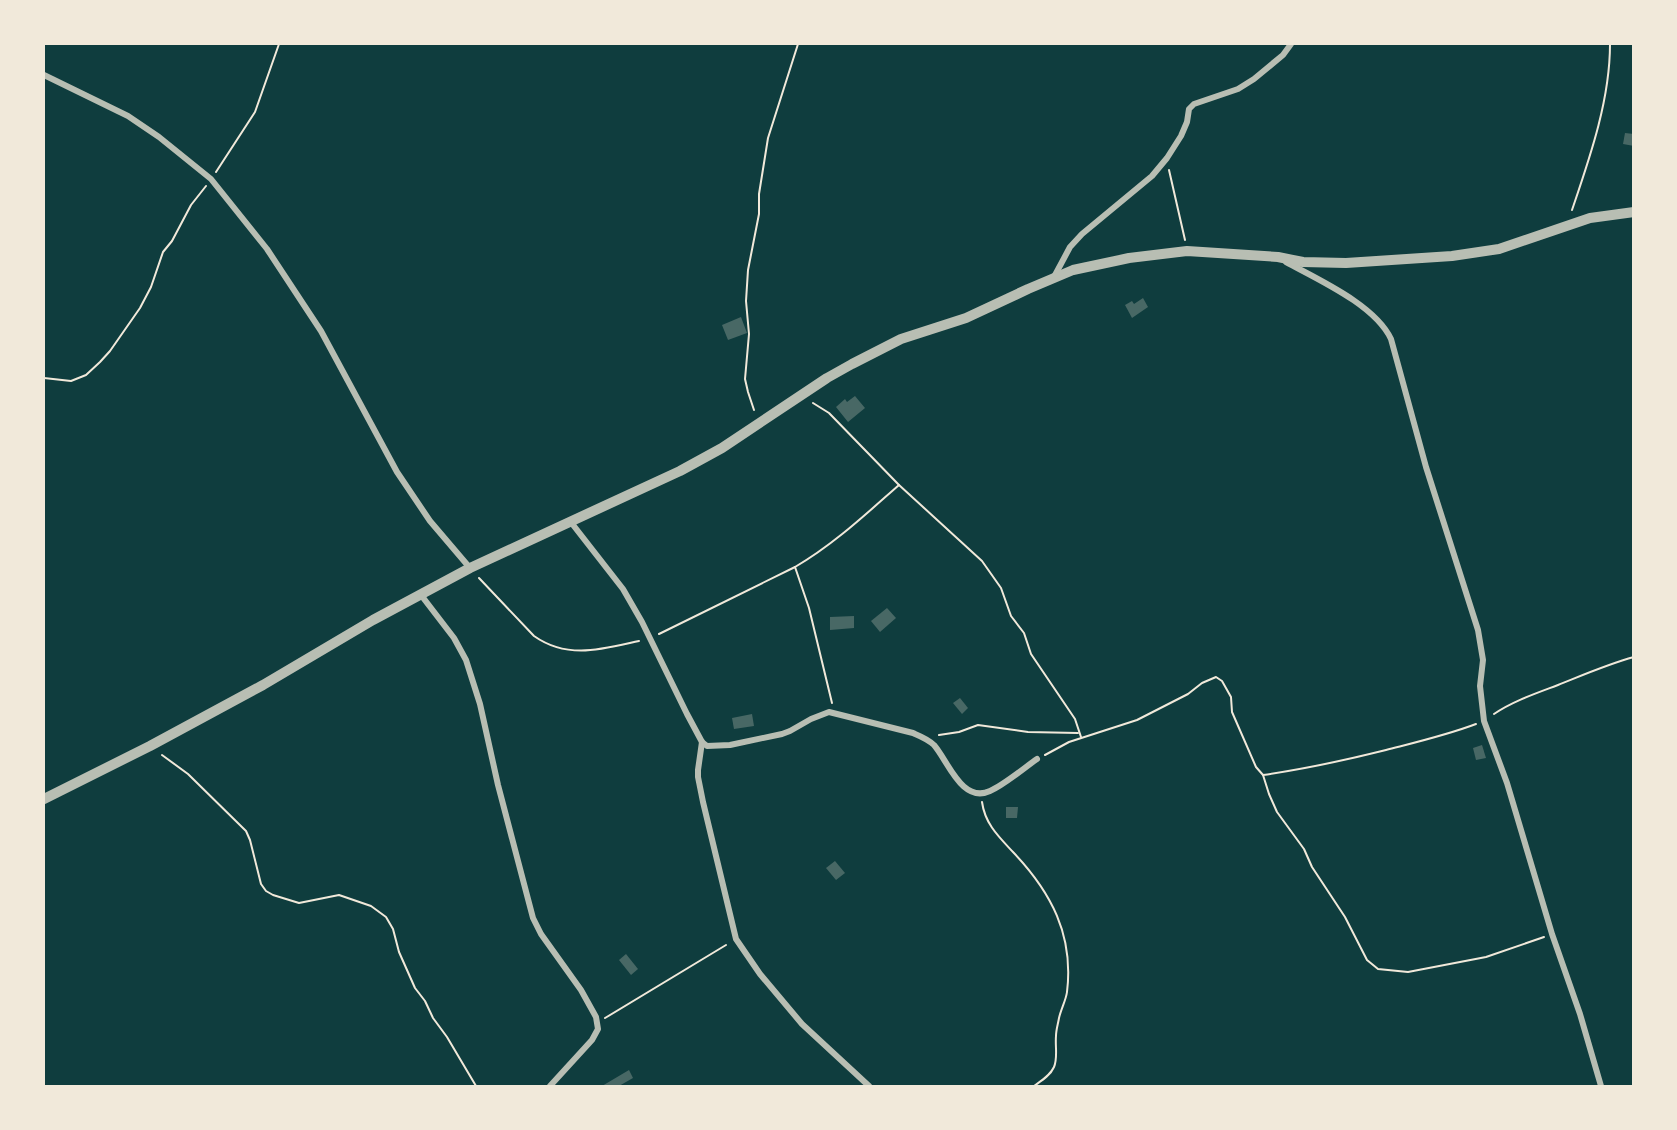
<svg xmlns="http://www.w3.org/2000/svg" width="1677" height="1130" font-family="'PT Sans Narrow',sans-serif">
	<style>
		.building { fill: #486865 }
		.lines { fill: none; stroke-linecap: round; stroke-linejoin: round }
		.path { stroke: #f1e9da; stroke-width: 2 }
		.minor { stroke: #b8beb3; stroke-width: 6 }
		.tertiary { stroke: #b8beb3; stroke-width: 10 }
	</style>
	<rect width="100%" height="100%" fill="#0f3d3e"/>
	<g class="building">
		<polygon points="1625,133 1634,134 1634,146 1623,144"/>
		<polygon points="1143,298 1148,307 1132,318 1125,305 1132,301 1134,304"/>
		<polygon points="741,317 747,333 728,340 722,325"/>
		<polygon points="855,396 865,408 848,422 836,407 845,399 847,402"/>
		<polygon points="887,608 896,618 880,632 871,621"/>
		<polygon points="854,616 854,628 830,630 830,617"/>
		<polygon points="960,698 968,708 962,714 953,703"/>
		<polygon points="752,714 754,726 734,729 732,718"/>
		<polygon points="1482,745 1486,758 1476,760 1473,748"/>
		<polygon points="1006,807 1018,807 1017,818 1006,818"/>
		<polygon points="835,861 845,873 836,880 826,868"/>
		<polygon points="626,954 638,969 631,975 619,960"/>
		<polygon points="629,1070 633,1078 619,1086 602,1086"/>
	</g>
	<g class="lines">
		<g class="path">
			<polyline points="1169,170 1185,240"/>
			<polyline points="216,172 255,112 279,44"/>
			<path d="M1572 210C1590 157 1610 100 1610 44"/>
			<polyline points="44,378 71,381 86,375 100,362 110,351 140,308 151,287 163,252 172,241 191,205 206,186"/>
			<polyline points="813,403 829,413 899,485 982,561 1001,588 1011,616 1024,633 1031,654 1075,719 1081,737"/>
			<polyline points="754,410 748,392 745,379 749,334 746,301 748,270 759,214 759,194 768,138 798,44"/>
			<polyline points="795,567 809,608 832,703"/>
			<path d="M479 578 534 636C568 660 603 649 639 641"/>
			<path d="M659 634 795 567C833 545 866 514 899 485"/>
			<path d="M1494 714C1513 701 1537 693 1558 685 1583 675 1608 664 1634 657"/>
			<polyline points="939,735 959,732 978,725 1028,732 1078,733"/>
			<polyline points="162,755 188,774 246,831 250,840 261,884 266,891 273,895 299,903 339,895 371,906 386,917 393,929 399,952 415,988 425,1001 433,1018 447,1037 476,1086"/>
			<path d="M1045 755 1069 742 1137 720 1188 694 1202 683 1216 677 1222 681 1231 697 1232 712 1256 767 1263 775C1305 769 1346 760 1386 750 1417 742 1447 735 1476 724"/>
			<polyline points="1263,775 1269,794 1277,812 1304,849 1312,867 1345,917 1367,960 1378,969 1408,972 1486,957 1544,937"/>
			<path d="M982 802C985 824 999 837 1013 852 1051 892 1074 935 1067 992 1066 1000 1061 1009 1059 1018 1058 1024 1056 1030 1056 1036 1055 1046 1058 1058 1054 1067 1050 1076 1041 1081 1034 1086"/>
			<polyline points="605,1018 726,945"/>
		</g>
		<g class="minor">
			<polyline points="44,75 128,116 159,137 211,179 267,249 321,331 397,472 430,521 470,568"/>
			<path d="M1286 262C1319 280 1375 305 1391 339L1426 467 1478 630 1483 660 1480 686 1484 721 1507 783 1552 934 1580 1014 1601 1086"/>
			<polyline points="1054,277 1070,247 1082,234 1152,176 1167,158 1181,136 1187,122 1189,109 1194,104 1238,89 1254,79 1283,55 1291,44"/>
			<path d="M570 521 623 589 642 622 687 714 702 742 707 746 730 745 782 734 790 731 811 719 829 712 913 733C920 736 928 739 934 745 948 761 962 804 990 791 1004 785 1024 768 1037 759"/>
			<polyline points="421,595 454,638 466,660 480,704 498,785 533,918 541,934 581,990 596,1017 598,1029 592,1040 550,1086"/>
			<polyline points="702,742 698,770 698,777 703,802 736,939 760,974 802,1024 869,1086"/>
		</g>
		<polyline class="tertiary" points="44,799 150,746 263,685 373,620 470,568 680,471 722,448 827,378 852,364 901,339 966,318 1028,289 1073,270 1129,258 1187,251 1278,257 1303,262 1346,263 1452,256 1499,249 1590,218 1634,212"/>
	</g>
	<rect width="1677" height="1130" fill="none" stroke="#f1e9da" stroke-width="90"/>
</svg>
